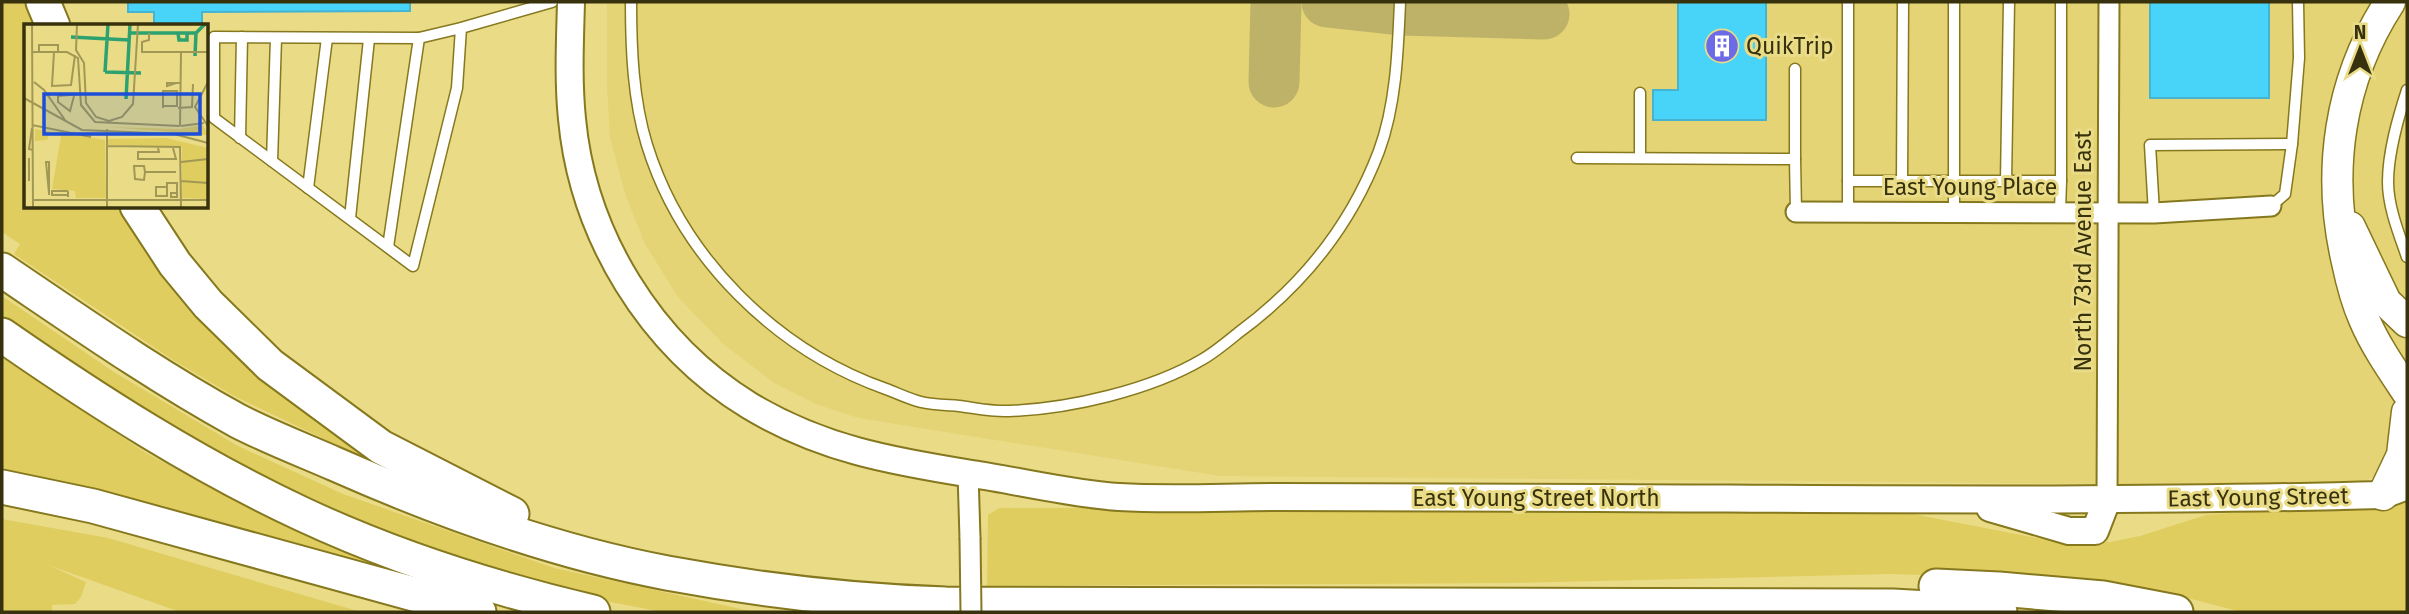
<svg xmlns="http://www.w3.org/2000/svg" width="2409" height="614" font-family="'Fira Sans',sans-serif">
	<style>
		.built { fill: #e4d476 }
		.green { fill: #dfcd5f }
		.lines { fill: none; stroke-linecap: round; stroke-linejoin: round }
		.taxiway { stroke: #beb269; stroke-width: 51 }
		.building { fill: #48d3f9; stroke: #46b3d1; stroke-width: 2 }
		.lane-casing { stroke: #86781e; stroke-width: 13 }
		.street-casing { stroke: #86781e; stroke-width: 23 }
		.secondary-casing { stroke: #86781e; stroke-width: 30 }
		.primary-casing { stroke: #86781e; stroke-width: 33 }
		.highway-casing { stroke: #86781e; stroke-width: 37 }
		.lane { stroke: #fff; stroke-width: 10 }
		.street { stroke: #fff; stroke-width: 19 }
		.secondary { stroke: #fff; stroke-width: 26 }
		.primary { stroke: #fff; stroke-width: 30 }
		.highway { stroke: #fff; stroke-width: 33 }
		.street-bridge-casing { stroke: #86781e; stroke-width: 23; stroke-linecap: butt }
		.street-bridge { stroke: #fff; stroke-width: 19 }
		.labels { text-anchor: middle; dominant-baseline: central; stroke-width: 6; stroke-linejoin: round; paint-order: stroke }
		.poi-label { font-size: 23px; fill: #37320d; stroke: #eadc87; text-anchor: start }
		.street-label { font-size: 23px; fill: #37320d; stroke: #eadc87 }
		.inset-river { fill: none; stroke: #2da16f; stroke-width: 3.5 }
		.inset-road { fill: none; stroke: #a29856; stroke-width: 2 }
		.view { fill: #1d4ed8; fill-opacity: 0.15; stroke: #1d4ed8; stroke-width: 3.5 }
		.inset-edge { fill: none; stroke: #37320d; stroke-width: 3.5 }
	</style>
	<rect width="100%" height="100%" fill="#eadc87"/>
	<polygon class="built" points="607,2 2407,2 2407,451 2381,474 2353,486 1220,476 858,418 816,404 774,383 723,344 678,297 645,244 625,194 610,138 607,86"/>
	<g class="green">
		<polygon points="2,2 29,2 40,26 26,26 26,206 125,207 364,447 360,456 234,396 173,360 14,254 20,244 2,232"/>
		<polygon points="2,296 114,372 238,446 343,494 554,568 755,612 662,612 580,596 467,562 363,522 213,452 126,402 2,319"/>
		<polygon points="2,357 146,453 283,525 405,577 2,479"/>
		<polygon points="2407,499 2407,612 2241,612 2188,598 2039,579 1891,574 1513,583 987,586 988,515 999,508 1882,508 2036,538 2110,542 2140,536 2206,515"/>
		<polygon points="2,519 108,538 361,612 180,612 48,565 86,582 81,597 75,604 52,605 52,612 2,612"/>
	</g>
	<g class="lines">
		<g class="taxiway">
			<polyline points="1327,2 1400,10 1544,14"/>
			<polyline points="1274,82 1276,2"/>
		</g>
	</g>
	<g class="building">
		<polygon points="128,2 410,2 410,11 202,12 202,26 154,26 154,12 128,12"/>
		<polygon points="1678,2 1766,2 1766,120 1653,120 1653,90 1678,90"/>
		<rect x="2150" y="2" width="119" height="96"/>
	</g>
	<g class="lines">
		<g class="lane-casing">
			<g id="lane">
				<path d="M631 2C631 49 633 100 647 145 682 258 776 350 886 389 897 393 909 399 921 402 933 405 947 405 959 406 975 408 993 412 1009 411 1069 409 1151 390 1203 359 1215 352 1227 342 1238 333 1302 286 1351 225 1379 151 1396 105 1398 51 1400 2"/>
				<polyline points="461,28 457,88 413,266 214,118 214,37 419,38 461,28 552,2"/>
				<path d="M2407 90C2398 118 2388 152 2388 182 2388 207 2399 234 2407 257"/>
				<polyline points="1640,93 1640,158"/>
				<polyline points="240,138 242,37"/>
				<polyline points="1577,158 1795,159 1795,69"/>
				<polyline points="1795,159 1796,212"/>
				<polyline points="272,161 276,38"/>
				<polyline points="1848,181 2061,181 2061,2"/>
				<polyline points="1902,181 1903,2"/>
				<polyline points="2006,181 2009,2"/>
				<polyline points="308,188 327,38"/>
				<polyline points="2271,206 2285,194 2292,144 2299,58 2298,2"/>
				<polyline points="1954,211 1954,2"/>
				<polyline points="2060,211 2061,181"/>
				<polyline points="1848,212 1848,2"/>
				<polyline points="2154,213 2150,145 2292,144"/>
				<polyline points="350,218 369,39"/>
				<polyline points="388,247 419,38"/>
			</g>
		</g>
		<g class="street-casing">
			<g id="street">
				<polyline points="1796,212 2154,213 2271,206"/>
				<polyline points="968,473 970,538"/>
				<polyline points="2107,500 2109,2"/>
			</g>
		</g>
		<g class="secondary-casing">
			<g id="secondary">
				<path d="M571 2C570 40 568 80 572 119 583 235 650 345 750 406 822 449 891 461 972 474 1019 481 1072 494 1119 497 1172 500 1225 497 1278 497 1385 498 1491 498 1597 498 1859 499 2121 502 2383 495L2407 486"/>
				<polyline points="1990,508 2069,531 2095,531 2107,500"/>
			</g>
		</g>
		<g class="primary-casing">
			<g id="primary">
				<path d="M2390 2C2339 80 2326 172 2347 262 2351 281 2356 301 2364 319 2375 345 2391 368 2407 392"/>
				<polyline points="2350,227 2386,302 2407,322"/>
				<polyline points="2383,495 2402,455 2407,412"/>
			</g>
		</g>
		<g class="highway-casing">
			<g id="highway">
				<polyline points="43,2 53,26"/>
				<polyline points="137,206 175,264 208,304 270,365 381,447 512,514"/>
				<path d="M2 270C79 322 156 376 238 421 269 437 303 450 335 464 439 510 555 552 667 573 759 590 852 601 946 604L1893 606 2000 612"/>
				<path d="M2 335C97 401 197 465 302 514 394 557 495 589 593 612"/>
				<polyline points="2,487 93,506 479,612"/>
				<polyline points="1936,586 1999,589 2103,598 2176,612"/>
			</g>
		</g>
		<use href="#lane" class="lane"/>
		<use href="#street" class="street"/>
		<use href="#secondary" class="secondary"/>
		<use href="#primary" class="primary"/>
		<use href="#highway" class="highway"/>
		<g class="street-bridge-casing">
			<polyline id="street-bridge" points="970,538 971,612"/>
		</g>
		<use href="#street-bridge" class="street-bridge"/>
	</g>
	<defs>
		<g id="building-disc" transform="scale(1.75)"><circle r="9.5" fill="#6c6ae4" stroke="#eadc87"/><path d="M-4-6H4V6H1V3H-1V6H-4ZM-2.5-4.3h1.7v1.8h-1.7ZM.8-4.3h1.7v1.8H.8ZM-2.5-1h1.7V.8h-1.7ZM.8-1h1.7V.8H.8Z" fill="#fff"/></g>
	</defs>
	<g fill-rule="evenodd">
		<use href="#building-disc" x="1722" y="46"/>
	</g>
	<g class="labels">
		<g class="poi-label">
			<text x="1746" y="46">QuikTrip</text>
		</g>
		<g class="street-label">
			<text x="1970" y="187">East Young Place</text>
			<text transform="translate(2083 251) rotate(-90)">North 73rd Avenue East</text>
			<text transform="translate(2258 497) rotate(-1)">East Young Street</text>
			<text x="1536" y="498">East Young Street North</text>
		</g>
	</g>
	<g transform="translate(24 24)">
		<rect width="184" height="184" fill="#eadc87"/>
		<path d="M179 101 184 111 84 103 156 105ZM11 105 81 116 82 174H52L51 167 28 165 37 112 26 108 23 116 11 117ZM142 114 184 124V175L158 174V123L84 121V115Z" fill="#dfcd5f"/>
		<path class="inset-river" d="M106 9H172L181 0M154 9 155 16H163V9M47 13 105 16M171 32 172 9M81 48 117 49M81 48 84 0M102 75 106 0"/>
		<path class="inset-road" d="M8 0 9 183M53 0 52 26 60 39 62 79 72 93 85 97 98 93 109 80 114 0M125 9V16L118 18V28H184M8 28H43L54 34 57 81 71 98 156 102M15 28V21H34V28M30 28 28 62 47 61 51 31M10 58 20 66 41 96M184 58 171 83 184 102M152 59 143 62V59H156M50 72 46 87 34 78V72L57 70M0 74 58 106 150 110 184 119M139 84V67H153V82H139M154 84 168 83 169 60M8 101 67 113M156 102 157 28M157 102 180 99M8 104 5 125 9 126M83 105V183M83 122 156 123 157 183M134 124 135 128H114V135H152L149 124M5 134V157M157 138 184 135M121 148 120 156 111 155 110 142H120L121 148H152M157 157 184 159M143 163H132V172H143V159H153V166M153 169H147V173H153V166M25 171V138H22L25 169M44 173V168L43 167H28V171H44M9 176H184"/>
		<path class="view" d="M20 70H176V110H20Z"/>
		<rect width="184" height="184" class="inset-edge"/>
	</g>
	<rect width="2409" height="614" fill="none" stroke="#37320d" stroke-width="7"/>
	<g transform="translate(2360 49)" stroke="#eadc87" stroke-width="5" paint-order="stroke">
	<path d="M0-5L12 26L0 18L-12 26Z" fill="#37320d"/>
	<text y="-10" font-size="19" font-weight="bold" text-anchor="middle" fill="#37320d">N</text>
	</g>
</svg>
